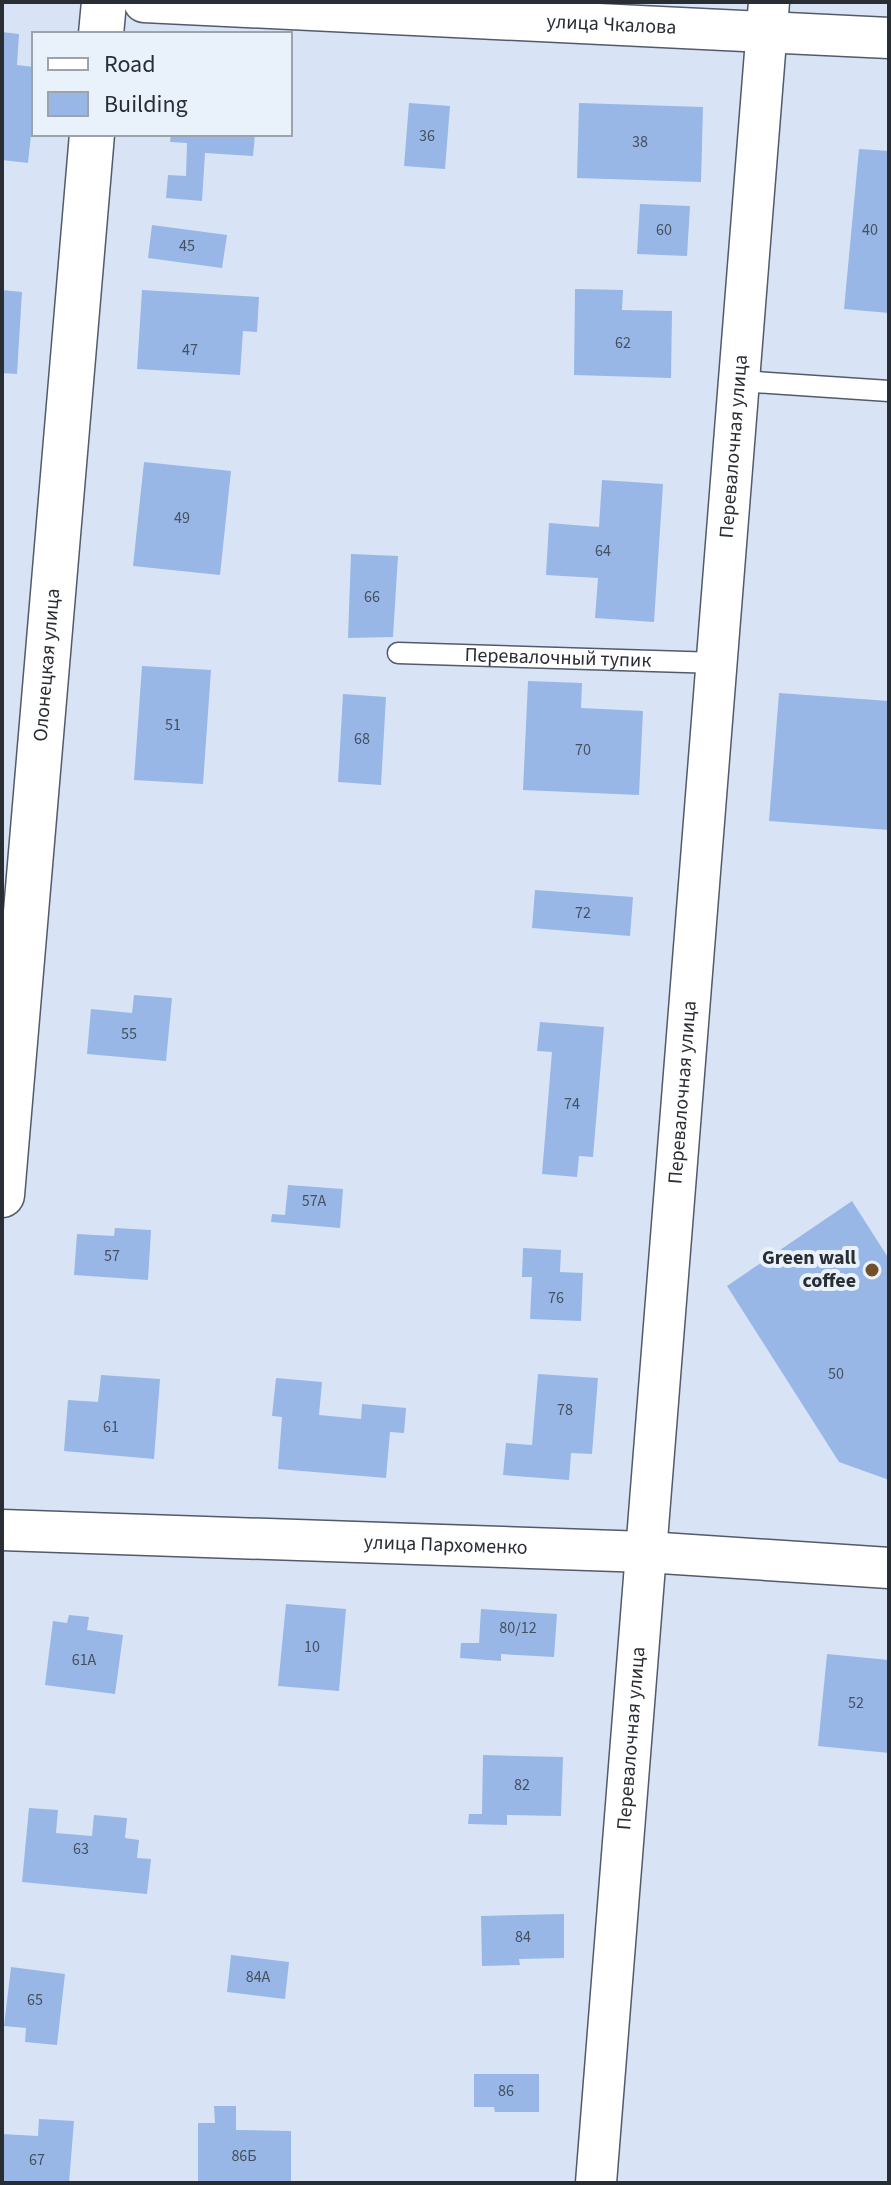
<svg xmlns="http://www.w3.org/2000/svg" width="891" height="2185" font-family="'Source Sans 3',sans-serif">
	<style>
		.building { fill: #98b7e6 }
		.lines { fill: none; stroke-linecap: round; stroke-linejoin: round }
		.service-casing { stroke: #515b6a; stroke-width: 23 }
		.minor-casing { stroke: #515b6a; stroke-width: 43 }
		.secondary-casing { stroke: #515b6a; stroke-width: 47 }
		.service { stroke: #fff; stroke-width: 20 }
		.minor { stroke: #fff; stroke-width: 40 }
		.secondary { stroke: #fff; stroke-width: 44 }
		.poi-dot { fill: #734e2a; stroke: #e9f1fb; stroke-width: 3 }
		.labels { text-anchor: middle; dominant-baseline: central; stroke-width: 8; stroke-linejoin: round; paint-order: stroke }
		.number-label { font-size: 16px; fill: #455060 }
		.street-label { font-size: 20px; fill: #292d34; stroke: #e9f1fb }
		.poi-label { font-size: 20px; font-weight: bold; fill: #292d34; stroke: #e9f1fb; text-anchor: end }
	</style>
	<rect width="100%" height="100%" fill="#d8e4f6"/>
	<g class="building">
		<polygon points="2,32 19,34 17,65 34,67 34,106 28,163 2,160"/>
		<polygon points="409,103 450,106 445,169 404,166"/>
		<polygon points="579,103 703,107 701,182 577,178"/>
		<polygon points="171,134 255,134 253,156 205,153 202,201 166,198 168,175 186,176 187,143 170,142"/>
		<polygon points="859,149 889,151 889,313 844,309"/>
		<polygon points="640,204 690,206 687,256 637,254"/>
		<polygon points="152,225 227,235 222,268 148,258"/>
		<polygon points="575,289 623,290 622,310 672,311 671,378 574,375"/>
		<polygon points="2,290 22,292 17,374 2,373"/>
		<polygon points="142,290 259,297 257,332 243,331 240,375 137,369"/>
		<polygon points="144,462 231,471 220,575 133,566"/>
		<polygon points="602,480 663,484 654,622 595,618 598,578 546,575 549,523 599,527"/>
		<polygon points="351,554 398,556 393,637 348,638"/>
		<polygon points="142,666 211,670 203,784 134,780"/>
		<polygon points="528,681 582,683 581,708 643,711 639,795 523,790"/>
		<polygon points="779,693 889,701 889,830 769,821"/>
		<polygon points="343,694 386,697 381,785 338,782"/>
		<polygon points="535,890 633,897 630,936 532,928"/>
		<polygon points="134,995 172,998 166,1061 87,1054 91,1009 132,1013"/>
		<polygon points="540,1022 604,1027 593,1157 579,1156 577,1177 542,1174 552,1052 537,1051"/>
		<polygon points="288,1185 343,1189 340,1228 271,1222 272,1214 285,1215"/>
		<polygon points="852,1201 889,1259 889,1480 839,1462 727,1286"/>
		<polygon points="115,1228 151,1230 148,1280 74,1275 77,1234 114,1236"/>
		<polygon points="523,1248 561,1250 560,1272 583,1273 581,1321 530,1319 532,1277 522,1277"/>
		<polygon points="538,1374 598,1378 592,1454 571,1453 569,1480 503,1475 506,1443 532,1445"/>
		<polygon points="101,1375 160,1379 154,1459 64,1451 68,1400 98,1402"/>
		<polygon points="276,1378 322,1382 319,1415 361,1419 362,1404 406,1408 404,1433 390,1432 386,1478 278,1469 282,1417 272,1416"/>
		<polygon points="286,1604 346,1609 339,1691 278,1686"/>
		<polygon points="481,1609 557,1614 554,1657 501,1654 501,1661 460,1658 461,1643 479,1643"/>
		<polygon points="69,1615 89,1617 87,1630 123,1635 115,1694 45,1685 53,1621 67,1623"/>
		<polygon points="827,1654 889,1660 889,1753 818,1746"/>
		<polygon points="483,1755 563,1757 561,1816 507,1815 507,1825 468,1824 469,1814 482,1814"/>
		<polygon points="29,1808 58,1810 56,1833 92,1836 94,1815 127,1818 125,1838 139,1840 137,1858 151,1859 147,1894 22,1882"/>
		<polygon points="564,1914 564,1958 519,1959 520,1965 482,1966 481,1916"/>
		<polygon points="231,1955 289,1962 285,1999 227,1992"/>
		<polygon points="11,1967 65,1974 57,2045 25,2042 26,2028 4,2026"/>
		<polygon points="474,2074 539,2074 539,2112 495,2112 494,2107 474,2107"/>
		<polygon points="214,2106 236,2106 236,2130 291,2131 291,2182 198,2183 198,2123 215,2123"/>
		<polygon points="39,2119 74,2121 69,2183 2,2183 2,2134 38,2136"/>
	</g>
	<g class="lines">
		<g class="service-casing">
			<g id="service">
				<polyline points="740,381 889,391"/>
				<path id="s1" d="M398 653 718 663"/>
			</g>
		</g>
		<g class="minor-casing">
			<g id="minor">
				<path id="s2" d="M144 2 889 38"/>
				<path id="s3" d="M2 1530 646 1552 889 1568"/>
				<path id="s4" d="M596 2183 769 2"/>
			</g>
		</g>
		<g class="secondary-casing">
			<g id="secondary">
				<polyline points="101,34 104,2"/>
				<path id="s5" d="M2 1195 92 134"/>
			</g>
		</g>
		<use href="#service" class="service"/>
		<use href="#minor" class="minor"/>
		<use href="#secondary" class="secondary"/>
	</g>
	<circle class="poi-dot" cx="872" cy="1270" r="8"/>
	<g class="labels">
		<g class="number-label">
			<text x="427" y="136">36</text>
			<text x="640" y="142">38</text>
			<text x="664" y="230">60</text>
			<text x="870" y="230">40</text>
			<text x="187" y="246">45</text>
			<text x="623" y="343">62</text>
			<text x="190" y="350">47</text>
			<text x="182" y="518">49</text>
			<text x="603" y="551">64</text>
			<text x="372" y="597">66</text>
			<text x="173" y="725">51</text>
			<text x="362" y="739">68</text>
			<text x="583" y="750">70</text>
			<text x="583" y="913">72</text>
			<text x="129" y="1034">55</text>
			<text x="572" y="1104">74</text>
			<text x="314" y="1201">57А</text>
			<text x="112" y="1256">57</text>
			<text x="556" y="1298">76</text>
			<text x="836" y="1374">50</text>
			<text x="565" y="1410">78</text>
			<text x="111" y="1427">61</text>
			<text x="518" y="1628">80/12</text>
			<text x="312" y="1647">10</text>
			<text x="84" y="1660">61А</text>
			<text x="856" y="1703">52</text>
			<text x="522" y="1785">82</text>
			<text x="81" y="1849">63</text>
			<text x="523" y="1937">84</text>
			<text x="258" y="1977">84А</text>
			<text x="35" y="2000">65</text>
			<text x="506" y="2091">86</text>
			<text x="244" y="2156">86Б</text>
			<text x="37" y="2160">67</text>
		</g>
		<g class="street-label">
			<text stroke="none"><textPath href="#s2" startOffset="468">улица Чкалова</textPath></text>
			<text stroke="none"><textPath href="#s4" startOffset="1742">Перевалочная улица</textPath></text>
			<text stroke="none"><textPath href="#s1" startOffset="160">Перевалочный тупик</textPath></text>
			<text stroke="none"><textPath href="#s5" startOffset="532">Олонецкая улица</textPath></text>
			<text stroke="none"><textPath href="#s4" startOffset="1094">Перевалочная улица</textPath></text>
			<text stroke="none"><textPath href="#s3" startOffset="444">улица Пархоменко</textPath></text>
			<text stroke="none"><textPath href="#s4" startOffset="446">Перевалочная улица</textPath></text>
		</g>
		<g class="poi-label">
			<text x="856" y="1258">Green wall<tspan x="856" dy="23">coffee</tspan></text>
		</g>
	</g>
	<rect width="891" height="2185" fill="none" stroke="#292d34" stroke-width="8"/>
	<rect x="32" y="32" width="260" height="104" fill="#e9f1fb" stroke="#9ca3ab" stroke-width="2"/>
	<rect x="48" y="58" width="40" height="12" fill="#ffffff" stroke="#9ca3ab" stroke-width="2"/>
	<text x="104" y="72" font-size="24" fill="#292d34">Road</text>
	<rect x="48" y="92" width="40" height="24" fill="#98b7e6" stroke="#9ca3ab" stroke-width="2"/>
	<text x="104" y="112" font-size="24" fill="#292d34">Building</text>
</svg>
